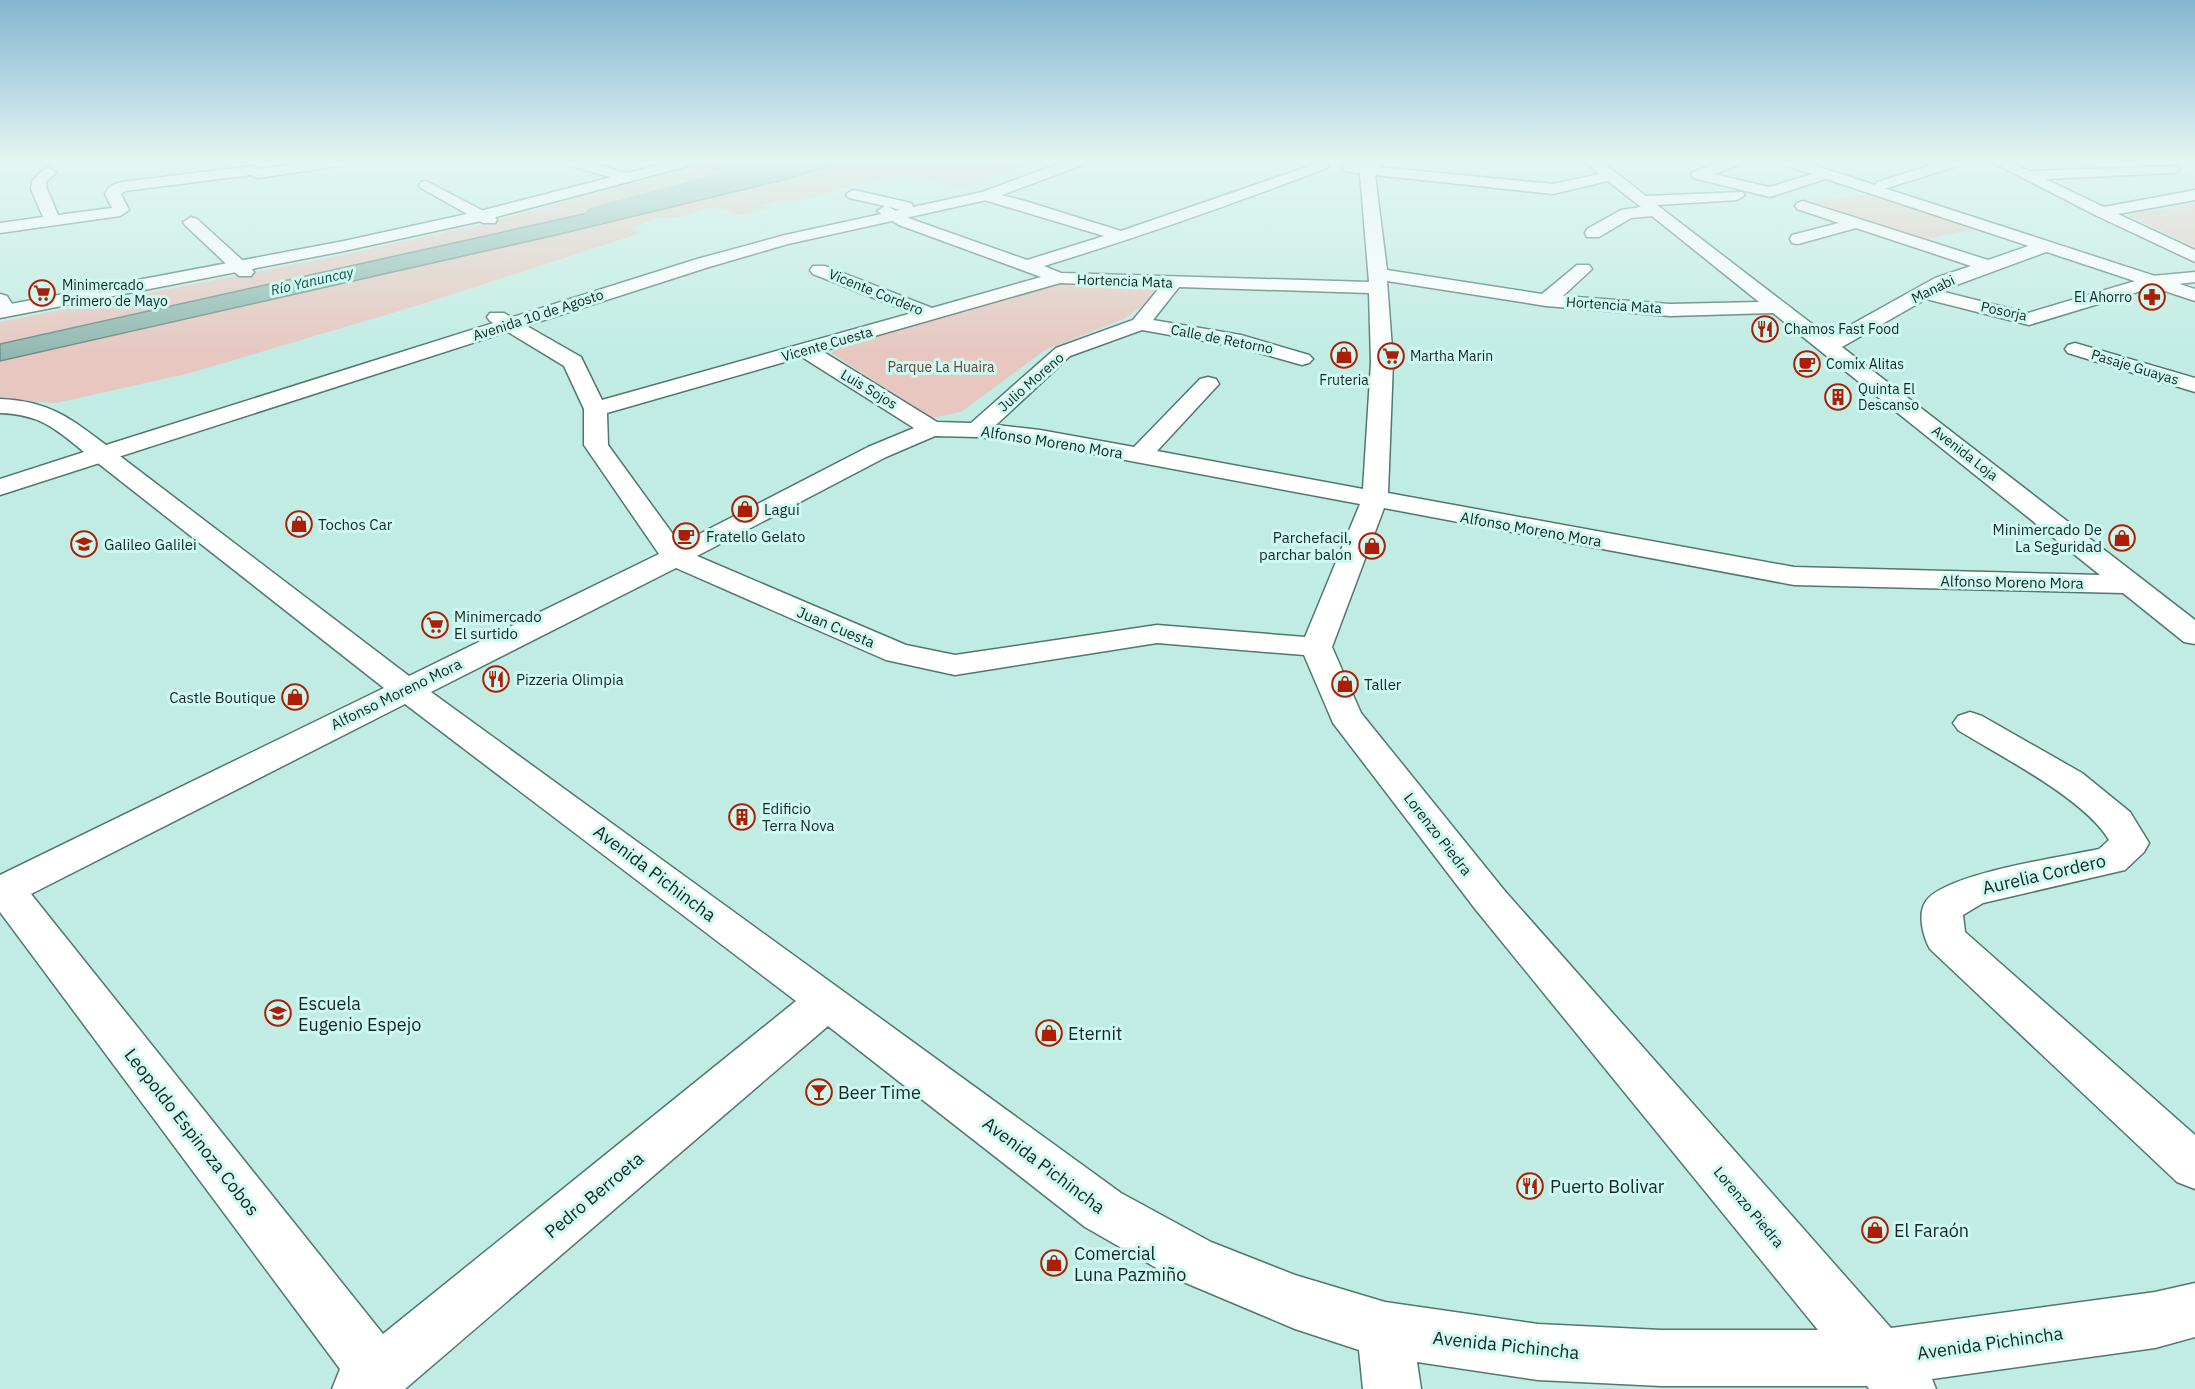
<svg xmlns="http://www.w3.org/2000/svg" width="2195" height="1389" font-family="'IBM Plex Sans',sans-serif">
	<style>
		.green { fill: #e7c7c0 }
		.water { fill: #92b9b1; stroke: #6c8d86; stroke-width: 1.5 }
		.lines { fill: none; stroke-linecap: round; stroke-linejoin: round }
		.river { fill: #92b9b1; fill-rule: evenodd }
		.minor-casing { stroke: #507770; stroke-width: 3 }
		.major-casing { stroke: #507770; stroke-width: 3 }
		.path { stroke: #637f7a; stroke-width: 1.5; stroke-dasharray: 1.5 2; stroke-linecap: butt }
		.minor { fill: #fff; fill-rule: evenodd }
		.major { fill: #fff; fill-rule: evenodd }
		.labels { text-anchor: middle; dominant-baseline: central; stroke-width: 6; stroke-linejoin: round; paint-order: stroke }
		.far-water-label { font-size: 14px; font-style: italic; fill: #124a42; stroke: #cef9f0 }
		.far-street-label { font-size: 14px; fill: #152623; stroke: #cef9f0 }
		.far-poi-label { font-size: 14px; fill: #152623; stroke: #cef9f0; text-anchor: start }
		.far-park-label { font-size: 14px; fill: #6f3d33; stroke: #cef9f0 }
		.street-label { font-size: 15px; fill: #152623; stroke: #cef9f0 }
		.poi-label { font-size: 15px; fill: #152623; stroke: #cef9f0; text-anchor: start }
		.near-street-label { font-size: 18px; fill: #152623; stroke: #cef9f0 }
		.near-poi-label { font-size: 18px; fill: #152623; stroke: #cef9f0; text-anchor: start }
	</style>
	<rect width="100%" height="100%" fill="#c1ece3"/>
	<g class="green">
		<polygon points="717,161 760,161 624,205 0,344 0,322 352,253 483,224"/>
		<polygon points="846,161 1039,161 964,188 913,176 881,178 800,201 776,201 762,205 771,208 740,215 713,207 677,218 657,218 631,228 641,233 419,305 190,373 56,403 0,400 0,361 556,235 783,180"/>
		<polygon points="1870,194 1977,229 1926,239 1813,202"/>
		<polygon points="2195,204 2195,247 2127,215"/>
		<polygon points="1061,284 1153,286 1156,290 1142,306 1124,319 1045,350 961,412 932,418 831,353 843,344"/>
	</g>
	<polygon class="water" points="760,161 767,161 718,178 681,194 820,161 846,161 783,180 556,235 0,361 0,344 624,205"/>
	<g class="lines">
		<polygon class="river" points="765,161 811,161 807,167 600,224 589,222 584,215 589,208"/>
		<g class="minor-casing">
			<g id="minor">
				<path d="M316 161H352L345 165 258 178 251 175 125 191 121 194 129 210 120 216 0 233V223L43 217 31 189 32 181 44 169 49 168 56 172 46 182 47 189 58 215 112 208 105 194C108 186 114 184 122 182L253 166 260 169Z"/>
				<polygon points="562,161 585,161 633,175 635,178 628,182 564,164"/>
				<path d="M1324 161 1329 165 1327 168C1233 204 1139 237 1044 266L1061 273 1369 282 1360 173 1344 171 1342 168 1344 165H1364L1367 161H1382L1378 167 1553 184 1599 174 1585 161H1601L1646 196 1742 192 1745 195 1737 200 1657 205 1829 337 1935 278 1971 266 1856 228 1798 244 1792 243 1790 239 1792 235 1839 223 1797 209 1795 206 1797 203 1803 201 1988 260 2037 243H2049L2052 247 2049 251 1940 291 2028 313 2152 276 2195 272V282L2154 287 2029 325 1926 299 1842 347 2195 620V644L2184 642 2123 593 1794 585 1384 508 1332 647 1361 713 1504 890 1891 1328 2155 1292 2195 1283V1337L2155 1348 1932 1379 1936 1389H1869L1867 1386H1661L1538 1380 1417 1362 1421 1389H1363L1359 1350 1295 1329 1174 1278 1085 1227 828 1026 405 1389H332L340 1369 0 912V875L384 688 94 460 91 455 94 450 103 448 112 450 409 676 659 554 584 445V409L564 366 490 321 487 317 490 313H504L581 357 602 400 912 313 813 274 810 270 813 266H825L932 308 1041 277 899 225 877 211 885 206 849 198 846 195 849 192 854 190 911 203 913 206 911 209 905 211 889 207 911 219 1027 260 1104 236 981 199 978 196 981 193 986 191 1025 201 1121 231ZM1375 175 1553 194 1608 181 1641 207 1621 210 1587 229 1585 233 1587 237H1599L1631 218 1652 216 1759 302 1670 304 1563 296 1592 269 1589 265H1577L1542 294 1387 270ZM1387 281 1546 306 1670 316 1773 313 2100 575 1794 567 1388 493 1393 362ZM1060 283 1160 287 1133 320 1056 348 971 423 937 422 822 351ZM1179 287 1369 293 1371 362 1363 489 1157 451 1219 384 1216 379 1208 377 1200 379 1134 447 1040 430 996 425 1070 356 1142 330 1238 347 1302 365 1309 363 1313 359 1309 355 1241 335 1153 320ZM802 357 914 428 868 447 680 544 608 445 607 413ZM935 436 977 437 1040 444 1360 504 1305 637 1157 625 955 655 906 645 697 556 886 457ZM676 568 886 660 955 675 1157 643 1304 655 1333 723 1476 910 1818 1330H1661L1538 1324 1385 1302 1295 1275 1211 1242 1121 1193 431 692ZM405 704 796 1001 383 1334 31 894Z"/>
				<polygon points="1722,161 1743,161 1741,164 1714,174 1769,187 1826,170 1833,174 1831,177 1770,197 1693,178 1691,175 1693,172"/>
				<polygon points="1944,161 1966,161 1964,164 1887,188 1882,189 1875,185 1877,182"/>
				<polygon points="1990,161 2009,161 2029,171 2177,166 2179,169 2177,172 2172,173 2045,179 2104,207 2195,190 2195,200 2118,214 2195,250 2195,262 2095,215"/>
				<polygon points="426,181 495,217 497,220 495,223 483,223 421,188 419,185 421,182"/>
				<polygon points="191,217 197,219 251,268 254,272 251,276 239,276 185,225 183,222"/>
				<polygon points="0,294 7,296 16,310 13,314 0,314"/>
				<polygon points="2075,343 2195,378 2195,392 2068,353 2065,349 2068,345"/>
				<path d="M1970 712 1982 716 2082 773 2130 812 2149 843 2144 852 2125 870 1983 903 1963 915 1965 932 2195 1135V1189L2177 1182 1930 949C1923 936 1917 914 1926 901 1946 873 2063 857 2099 849L2109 840C2085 799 2000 756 1958 730L1953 723 1958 716Z"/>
			</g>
		</g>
		<g class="major-casing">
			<g id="major">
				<polygon points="674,161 698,161 696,164 481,221 344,251 0,318 0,306 344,241 480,211"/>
				<path d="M1067 161H1087L1085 164 991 199 788 244 709 267 0 495V479L84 452C55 428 39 414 0 413V399C48 401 69 417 106 445L697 259 785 235 982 192Z"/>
				<polygon points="1779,161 1801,161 2195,289 2195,301 1781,164"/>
			</g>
		</g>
		<polyline class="path" points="715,165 729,161"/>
		<use href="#minor" class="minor"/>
		<use href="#major" class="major"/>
	</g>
	<linearGradient id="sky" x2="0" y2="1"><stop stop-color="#85b6d2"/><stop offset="0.45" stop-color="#e3f6f2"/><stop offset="1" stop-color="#e3f6f2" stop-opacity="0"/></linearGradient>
	<rect width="2195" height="356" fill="url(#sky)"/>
	<defs>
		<g id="supermarket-ring" transform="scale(1.35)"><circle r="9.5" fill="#cef9f0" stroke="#ad1e04" stroke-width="1.5"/><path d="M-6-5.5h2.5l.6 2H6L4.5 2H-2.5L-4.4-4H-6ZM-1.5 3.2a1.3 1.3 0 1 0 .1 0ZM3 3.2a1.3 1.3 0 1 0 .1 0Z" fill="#ad1e04"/></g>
		<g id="pharmacy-ring" transform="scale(1.35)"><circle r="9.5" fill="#cef9f0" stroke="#ad1e04" stroke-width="1.5"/><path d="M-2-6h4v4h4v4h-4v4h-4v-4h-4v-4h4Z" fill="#ad1e04"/></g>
		<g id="restaurant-ring" transform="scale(1.35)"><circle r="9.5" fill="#cef9f0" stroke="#ad1e04" stroke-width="1.5"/><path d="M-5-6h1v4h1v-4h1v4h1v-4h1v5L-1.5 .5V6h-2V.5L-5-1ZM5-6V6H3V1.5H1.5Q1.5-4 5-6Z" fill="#ad1e04"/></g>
		<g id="shop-ring" transform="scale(1.35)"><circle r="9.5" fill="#cef9f0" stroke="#ad1e04" stroke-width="1.5"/><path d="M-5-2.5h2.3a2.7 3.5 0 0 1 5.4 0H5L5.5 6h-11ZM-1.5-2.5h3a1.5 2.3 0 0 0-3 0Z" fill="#ad1e04"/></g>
		<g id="cafe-ring" transform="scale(1.35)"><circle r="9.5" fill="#cef9f0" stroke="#ad1e04" stroke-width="1.5"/><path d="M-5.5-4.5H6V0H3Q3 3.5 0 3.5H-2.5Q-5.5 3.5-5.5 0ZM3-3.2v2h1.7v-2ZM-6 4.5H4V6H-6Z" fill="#ad1e04"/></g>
		<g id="building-ring" transform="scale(1.35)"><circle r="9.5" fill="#cef9f0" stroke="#ad1e04" stroke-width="1.5"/><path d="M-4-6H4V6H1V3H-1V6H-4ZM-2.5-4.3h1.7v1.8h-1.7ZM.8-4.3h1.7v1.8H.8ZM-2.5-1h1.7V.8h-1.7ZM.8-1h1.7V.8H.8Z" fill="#ad1e04"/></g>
		<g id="school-ring" transform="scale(1.35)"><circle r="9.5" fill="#cef9f0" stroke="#ad1e04" stroke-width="1.5"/><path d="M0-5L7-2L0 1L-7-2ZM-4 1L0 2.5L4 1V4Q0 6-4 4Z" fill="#ad1e04"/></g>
		<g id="bar-ring" transform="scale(1.35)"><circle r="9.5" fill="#cef9f0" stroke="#ad1e04" stroke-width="1.5"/><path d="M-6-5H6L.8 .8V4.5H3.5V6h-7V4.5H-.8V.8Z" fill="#ad1e04"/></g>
	</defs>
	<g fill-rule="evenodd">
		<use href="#supermarket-ring" x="42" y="293"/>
		<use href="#pharmacy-ring" x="2152" y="297"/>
		<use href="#restaurant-ring" x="1765" y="329"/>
		<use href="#shop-ring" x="1344" y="355"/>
		<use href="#supermarket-ring" x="1391" y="356"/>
		<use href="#cafe-ring" x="1807" y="364"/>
		<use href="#building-ring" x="1838" y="397"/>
		<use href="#shop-ring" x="745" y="509"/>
		<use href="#shop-ring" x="299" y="524"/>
		<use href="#cafe-ring" x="686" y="536"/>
		<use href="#shop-ring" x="2122" y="538"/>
		<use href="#school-ring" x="84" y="544"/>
		<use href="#shop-ring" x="1372" y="546"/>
		<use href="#supermarket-ring" x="435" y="625"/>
		<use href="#restaurant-ring" x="496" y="679"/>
		<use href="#shop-ring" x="1345" y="684"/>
		<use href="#shop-ring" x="295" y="697"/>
		<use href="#building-ring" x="742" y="817"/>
		<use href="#school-ring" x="278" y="1013"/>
		<use href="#shop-ring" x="1049" y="1033"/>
		<use href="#bar-ring" x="819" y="1092"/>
		<use href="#restaurant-ring" x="1530" y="1186"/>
		<use href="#shop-ring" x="1875" y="1230"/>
		<use href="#shop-ring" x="1054" y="1263"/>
	</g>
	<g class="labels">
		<g class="far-water-label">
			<text transform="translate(312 281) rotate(-13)">Río Yanuncay</text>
		</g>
		<g class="far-street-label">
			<text transform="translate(1125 281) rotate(2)">Hortencia Mata</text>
			<text transform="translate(1933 289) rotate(-26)">Manabi</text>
			<text transform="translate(876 292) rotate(22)">Vicente Cordero</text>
			<text transform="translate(1614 305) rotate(4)">Hortencia Mata</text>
			<text transform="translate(2004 311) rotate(12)">Posorja</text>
			<text transform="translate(538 315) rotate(-18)">Avenida 10 de Agosto</text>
			<text transform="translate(1222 339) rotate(11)">Calle de Retorno</text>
			<text transform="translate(827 344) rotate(-16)">Vicente Cuesta</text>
			<text transform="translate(2135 367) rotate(17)">Pasaje Guayas</text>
			<text transform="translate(1031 382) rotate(-41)">Julio Moreno</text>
			<text transform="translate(869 389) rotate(31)">Luis Sojos</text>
			<text transform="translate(1965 453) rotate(38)">Avenida Loja</text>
		</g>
		<g class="far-poi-label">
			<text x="62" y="285">Minimercado<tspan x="62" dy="16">Primero de Mayo</tspan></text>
			<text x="2132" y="297" text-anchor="end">El Ahorro</text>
			<text x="1784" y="329">Chamos Fast Food</text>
			<text x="1410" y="356">Martha Marin</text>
			<text x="1826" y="364">Comix Alitas</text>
			<text x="1344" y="380" text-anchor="middle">Fruteria</text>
			<text x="1858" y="389">Quinta El<tspan x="1858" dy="16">Descanso</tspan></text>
		</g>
		<g class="far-park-label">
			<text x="941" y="367">Parque La Huaira</text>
		</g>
		<g class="street-label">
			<text transform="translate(1052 442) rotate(9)">Alfonso Moreno Mora</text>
			<text transform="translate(1531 529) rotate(10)">Alfonso Moreno Mora</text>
			<text transform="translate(2012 582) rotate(1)">Alfonso Moreno Mora</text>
			<text transform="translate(836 627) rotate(23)">Juan Cuesta</text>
			<text transform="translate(396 694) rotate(-26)">Alfonso Moreno Mora</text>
			<text transform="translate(1438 834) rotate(52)">Lorenzo Piedra</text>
			<text transform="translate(1749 1207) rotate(50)">Lorenzo Piedra</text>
		</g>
		<g class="poi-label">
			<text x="764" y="509">Lagui</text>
			<text x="318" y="524">Tochos Car</text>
			<text x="2102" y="529" text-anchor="end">Minimercado De<tspan x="2102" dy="17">La Seguridad</tspan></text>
			<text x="706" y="536">Fratello Gelato</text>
			<text x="1352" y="537" text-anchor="end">Parchefacil,<tspan x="1352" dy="17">parchar balon</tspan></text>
			<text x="104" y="544">Galileo Galilei</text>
			<text x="454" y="616">Minimercado<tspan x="454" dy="17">El surtido</tspan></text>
			<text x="516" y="679">Pizzeria Olimpia</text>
			<text x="1364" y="684">Taller</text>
			<text x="276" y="697" text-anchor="end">Castle Boutique</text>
			<text x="762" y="808">Edificio<tspan x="762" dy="17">Terra Nova</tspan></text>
		</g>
		<g class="near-street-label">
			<text transform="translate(655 873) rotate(37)">Avenida Pichincha</text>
			<text transform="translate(2044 874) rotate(-13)">Aurelia Cordero</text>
			<text transform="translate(192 1132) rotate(52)">Leopoldo Espinoza Cobos</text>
			<text transform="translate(1044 1165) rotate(37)">Avenida Pichincha</text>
			<text transform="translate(594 1195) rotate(-40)">Pedro Berroeta</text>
			<text transform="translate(1990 1343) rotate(-8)">Avenida Pichincha</text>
			<text transform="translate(1506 1345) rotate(6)">Avenida Pichincha</text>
		</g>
		<g class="near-poi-label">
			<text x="298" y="1003">Escuela<tspan x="298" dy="21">Eugenio Espejo</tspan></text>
			<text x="1068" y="1033">Eternit</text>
			<text x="838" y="1092">Beer Time</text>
			<text x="1550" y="1186">Puerto Bolivar</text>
			<text x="1894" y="1230">El Faraón</text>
			<text x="1074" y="1253">Comercial<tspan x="1074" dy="21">Luna Pazmiño</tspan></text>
		</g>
	</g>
</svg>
